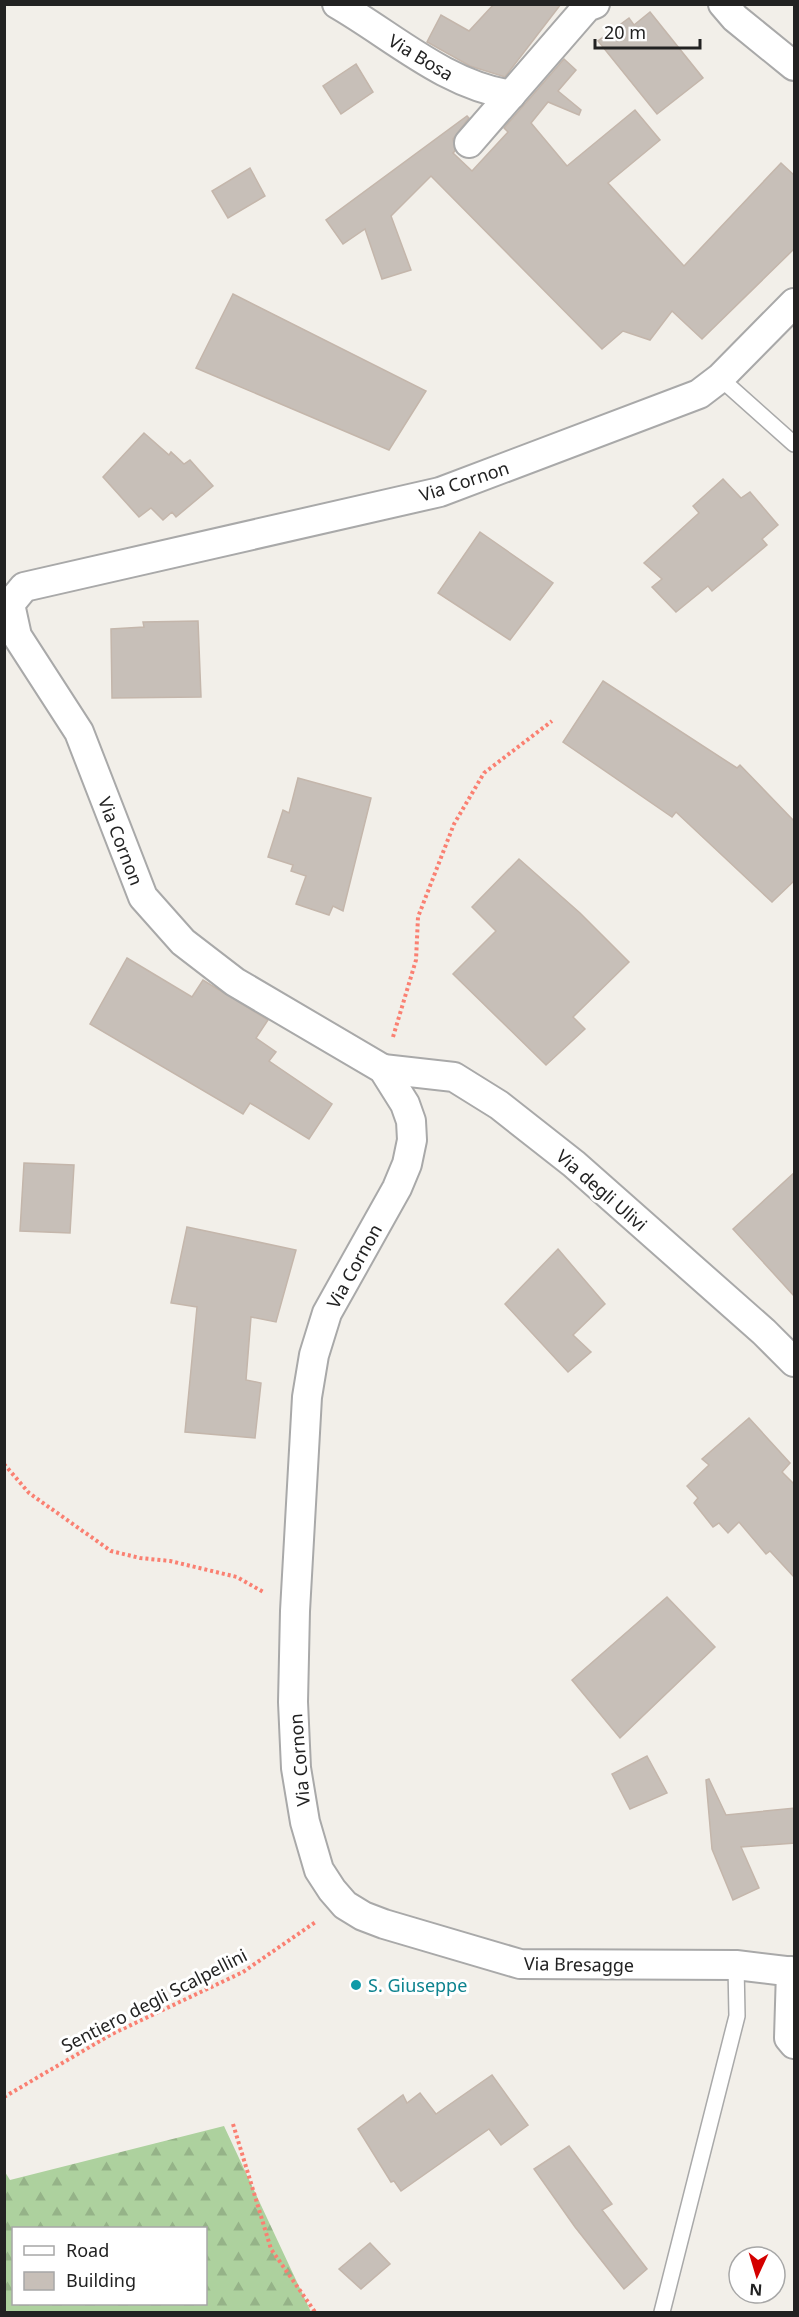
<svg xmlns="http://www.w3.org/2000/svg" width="799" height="2317" font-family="'Noto Sans',sans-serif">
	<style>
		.forest { fill: url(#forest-firs); fill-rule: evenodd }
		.building { fill: #c7bfb8; stroke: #c4b6ab; stroke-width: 1.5 }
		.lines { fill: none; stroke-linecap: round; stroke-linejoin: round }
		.lane-casing { stroke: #a9a9a9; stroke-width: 18 }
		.street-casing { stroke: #a9a9a9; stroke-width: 32 }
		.path { stroke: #fa8072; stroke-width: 4; stroke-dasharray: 3 3; stroke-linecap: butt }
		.lane { stroke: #fff; stroke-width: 15 }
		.street { stroke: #fff; stroke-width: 28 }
		.culture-dot { fill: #0f9aa8; stroke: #fff; stroke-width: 2 }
		.labels { text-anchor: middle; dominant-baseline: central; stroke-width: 6; stroke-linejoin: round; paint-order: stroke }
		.street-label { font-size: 18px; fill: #222; stroke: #fff }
		.culture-label { font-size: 18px; fill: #0d838f; stroke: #fff; text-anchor: start }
	</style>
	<defs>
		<pattern id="forest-firs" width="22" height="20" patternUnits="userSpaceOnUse" patternTransform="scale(1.5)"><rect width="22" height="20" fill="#add19e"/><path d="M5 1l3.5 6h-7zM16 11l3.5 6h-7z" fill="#95b388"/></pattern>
	</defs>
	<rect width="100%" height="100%" fill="#f2efe9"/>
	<path class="forest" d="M224 2126 311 2312H5V2172L10 2180ZM14 2228H206V2304H14Z"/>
	<g class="building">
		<polygon points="494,4 561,4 505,77 470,66 427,42 441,15 469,31"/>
		<polygon points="650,12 703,78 657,114 598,41 629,18 634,25"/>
		<polygon points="564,59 576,70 558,91 581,110 579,115 548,102 531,123 567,166 635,110 660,140 608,183 684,266 781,163 795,176 795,248 702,339 672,311 650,340 623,331 602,349 431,176 391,216 411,270 382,279 365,229 343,244 326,220 467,116 469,118 453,139 455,151 453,153 472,171 508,132 504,128"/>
		<polygon points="356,64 373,92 341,114 323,86"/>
		<polygon points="250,168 265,196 228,218 212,191"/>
		<polygon points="233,294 426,391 389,450 196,368"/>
		<polygon points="144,433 169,455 171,452 184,464 190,460 213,486 176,517 172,512 163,520 151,508 139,517 103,477"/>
		<polygon points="723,479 741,498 750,492 778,525 762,539 767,545 712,591 708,586 676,612 652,587 662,579 644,563 699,513 693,506"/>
		<polygon points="480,532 553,583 510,640 438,593"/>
		<polygon points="198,621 201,697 112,698 111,629 144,627 143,622"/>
		<polygon points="603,681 737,768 740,765 795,822 795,880 772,902 676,812 672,817 563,742"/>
		<polygon points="298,778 371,798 343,911 333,906 329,915 296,904 306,876 291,871 293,865 268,857 283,810 289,813"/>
		<polygon points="519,859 580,913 629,962 573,1017 585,1029 546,1065 453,974 496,931 472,907"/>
		<polygon points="127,958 192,997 203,980 268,1020 256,1038 276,1052 269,1061 332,1104 309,1139 250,1103 243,1114 90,1024"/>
		<polygon points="24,1163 74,1165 70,1233 20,1231"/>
		<polygon points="795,1172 795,1297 733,1229"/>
		<polygon points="187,1227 296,1250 276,1322 251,1317 246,1380 261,1383 255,1438 185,1432 197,1307 171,1303"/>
		<polygon points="558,1249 605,1304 573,1335 591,1352 568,1372 505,1304"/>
		<polygon points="749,1418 790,1463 782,1472 795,1485 795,1578 770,1551 766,1554 739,1522 728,1533 719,1523 713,1527 694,1503 698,1498 687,1486 709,1465 702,1459"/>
		<polygon points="667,1597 715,1647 620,1738 572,1680"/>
		<polygon points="647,1756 667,1793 630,1809 612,1774"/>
		<polygon points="709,1779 726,1815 795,1808 795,1843 741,1847 759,1888 733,1900 712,1849 706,1780"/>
		<polygon points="492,2075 528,2125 501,2145 489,2129 401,2191 394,2181 391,2182 358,2129 403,2095 407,2103 420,2093 436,2114"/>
		<polygon points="569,2146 612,2204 602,2210 647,2269 624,2289 575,2227 534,2169"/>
		<polygon points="370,2243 390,2264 361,2289 339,2269"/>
	</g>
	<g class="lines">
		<g class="lane-casing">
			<g id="lane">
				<polyline points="720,378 794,444"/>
				<polyline points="662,2312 737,2016 736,1965"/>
			</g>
		</g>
		<g class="street-casing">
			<g id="street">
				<path d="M337 4C394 37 444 84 511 95"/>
				<polyline points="723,4 735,18 794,66"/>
				<polyline points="469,143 587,7 595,4"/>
				<polyline points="794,303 720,378 699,394 440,492 24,587 10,604 17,636 79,732 143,897 183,942 235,982 383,1069 405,1104 411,1121 412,1140 407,1164 397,1188 327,1313 314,1355 307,1397 295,1611 293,1702 296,1768 305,1822 319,1870 332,1890 345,1905 363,1916 384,1924 520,1964 736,1965 794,1972"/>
				<polyline points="383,1069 454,1077 499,1105 574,1164 764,1332 794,1362"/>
				<polyline points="791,1971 789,2038 794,2044"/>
			</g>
		</g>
		<g class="path">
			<polyline points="393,1037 416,960 418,917 454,824 484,773 552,721"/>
			<polyline points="4,1464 29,1493 111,1551 140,1558 170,1561 237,1577 265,1593"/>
			<polyline points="4,2097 112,2034 243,1972 317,1921"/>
			<polyline points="233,2124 271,2249 315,2312"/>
		</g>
		<use href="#lane" class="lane"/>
		<use href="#street" class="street"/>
	</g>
	<circle class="culture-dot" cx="356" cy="1985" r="6"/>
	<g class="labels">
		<g class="street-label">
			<text transform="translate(421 57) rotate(31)">Via Bosa</text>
			<text transform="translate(464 481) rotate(-18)">Via Cornon</text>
			<text transform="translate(121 841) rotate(69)">Via Cornon</text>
			<text transform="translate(602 1190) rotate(41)">Via degli Ulivi</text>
			<text transform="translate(354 1266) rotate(-61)">Via Cornon</text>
			<text transform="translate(299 1760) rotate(-95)">Via Cornon</text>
			<text transform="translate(579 1964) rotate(1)">Via Bresagge</text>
			<text transform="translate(154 2000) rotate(-27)">Sentiero degli Scalpellini</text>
		</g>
		<g class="culture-label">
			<text x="368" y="1985">S. Giuseppe</text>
		</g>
	</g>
	<rect width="799" height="2317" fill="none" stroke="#222222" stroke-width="12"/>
	<rect x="12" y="2227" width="195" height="78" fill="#ffffff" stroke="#a7a7a7" stroke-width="1.5"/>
	<rect x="24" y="2246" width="30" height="9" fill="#ffffff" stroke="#a7a7a7" stroke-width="1.5"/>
	<text x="66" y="2257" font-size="18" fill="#222222">Road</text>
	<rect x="24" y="2272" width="30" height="18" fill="#c7bfb8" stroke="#a7a7a7" stroke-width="1.5"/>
	<text x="66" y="2287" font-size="18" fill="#222222">Building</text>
	<g transform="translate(757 2275) rotate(184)"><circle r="28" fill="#ffffff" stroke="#a7a7a7" stroke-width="1.5"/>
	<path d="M0-4.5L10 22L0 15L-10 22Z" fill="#d40000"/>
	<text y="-9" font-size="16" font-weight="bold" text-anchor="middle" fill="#222222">N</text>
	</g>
	<path d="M595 39v9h105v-9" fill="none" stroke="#222222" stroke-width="3"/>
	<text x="604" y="39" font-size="18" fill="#222222" stroke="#ffffff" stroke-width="4.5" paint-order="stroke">20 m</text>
</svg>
